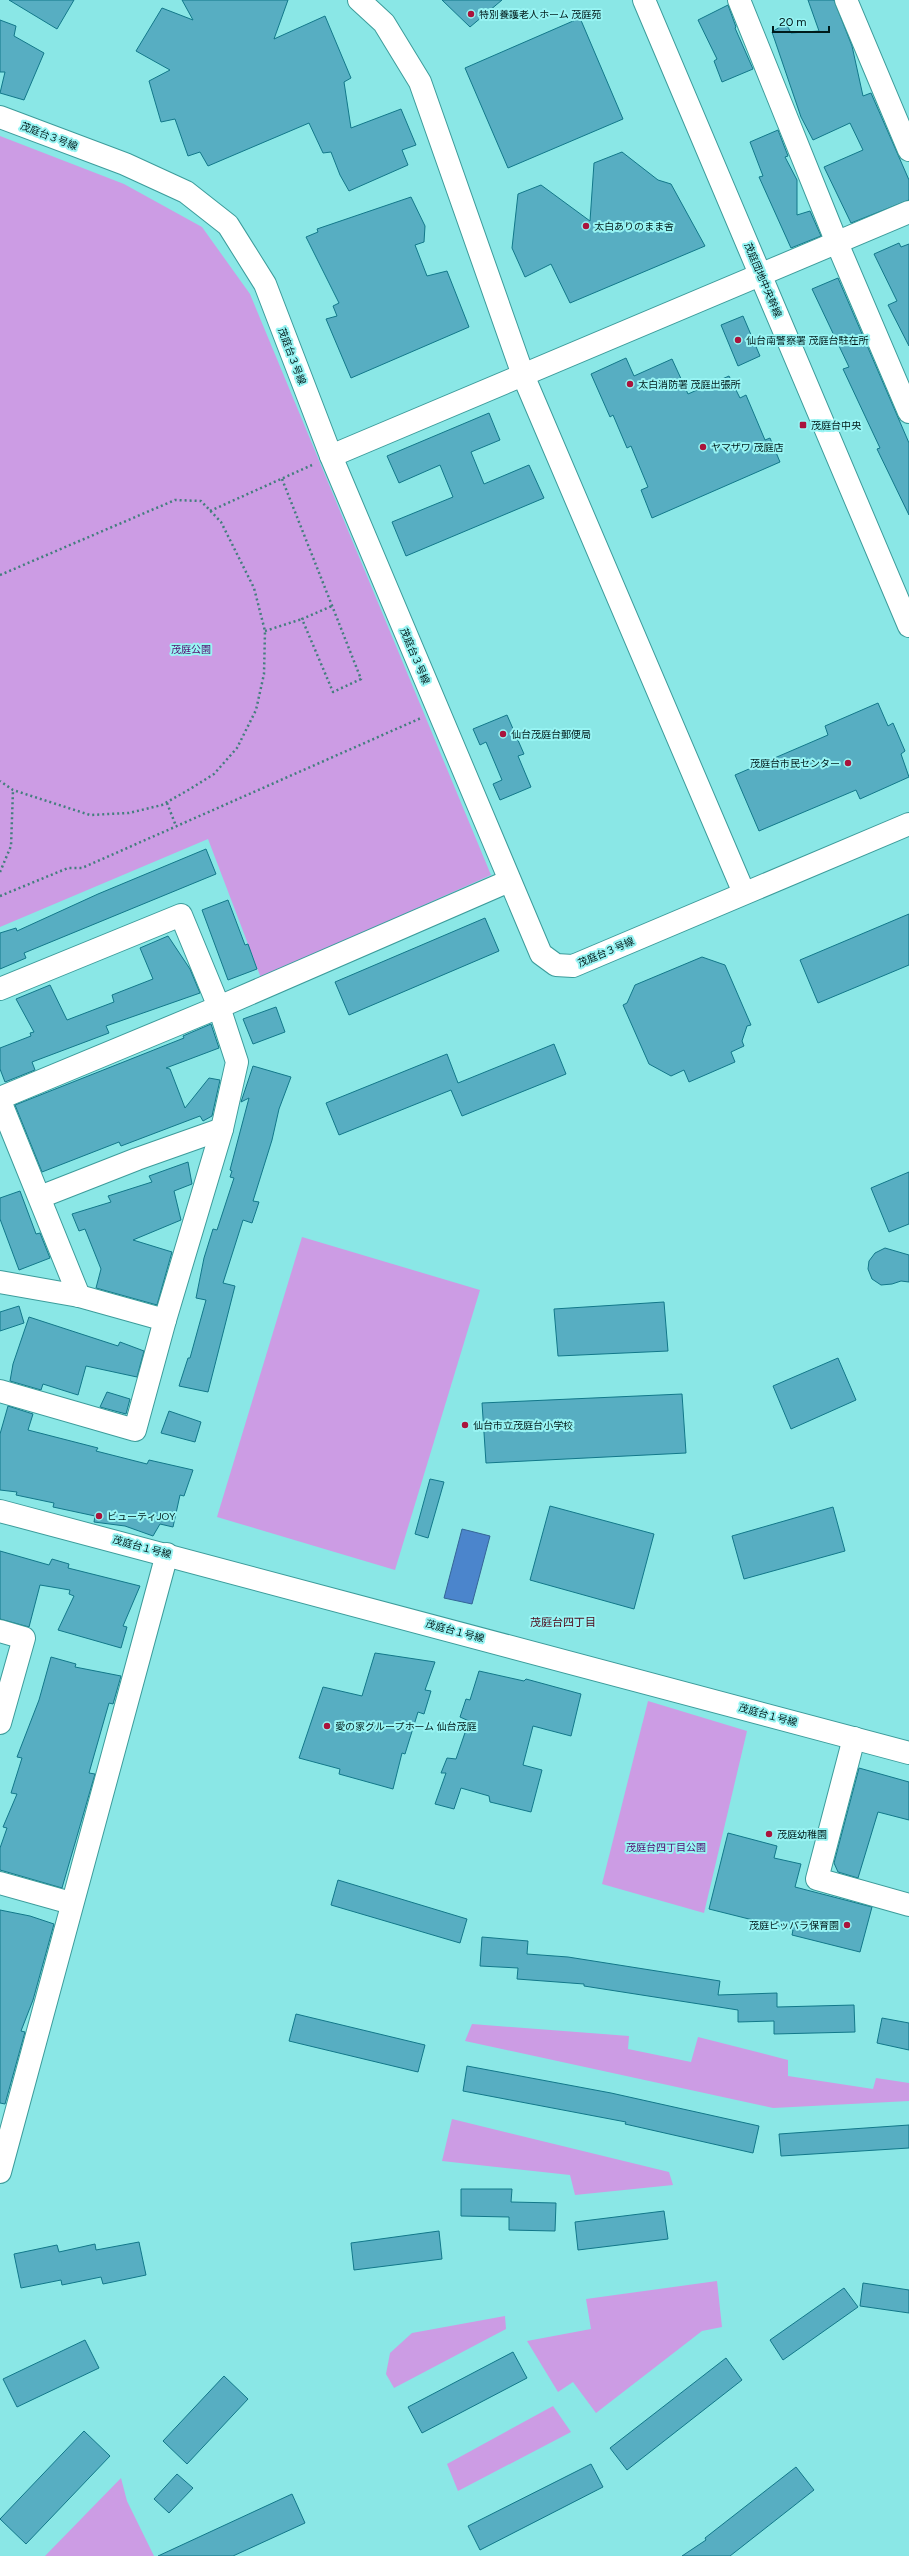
<svg xmlns="http://www.w3.org/2000/svg" width="909" height="2556" font-family="Figtree,'Noto Sans JP',sans-serif">
	<style>
		.green { fill: #cc9ce4 }
		.water { fill: #4b85cc; stroke: #346597 }
		.building { fill: #57aec2; stroke: #12788a }
		.lines { fill: none; stroke-linecap: round; stroke-linejoin: round }
		.minor-casing { stroke: #3c9c9b; stroke-width: 24 }
		.path { stroke: #437e7d; stroke-width: 2.5; stroke-dasharray: 2 3; stroke-linecap: butt }
		.minor { stroke: #fff; stroke-width: 22 }
		.poi-dot { fill: #aa143c; stroke: #98f4f3; stroke-width: 1.5 }
		.labels { text-anchor: middle; dominant-baseline: central; stroke-width: 4; stroke-linejoin: round; paint-order: stroke }
		.poi-label { font-size: 10px; fill: #001b1b; stroke: #98f4f3; text-anchor: start }
		.street-label { font-size: 10px; fill: #001b1b; stroke: #98f4f3 }
		.park-label { font-size: 10px; fill: #530c6c; stroke: #98f4f3 }
		.neighbourhood-label { font-size: 11px; fill: #4f0919; stroke: #98f4f3 }
	</style>
	<rect width="100%" height="100%" fill="#8ae7e6"/>
	<g class="green">
		<polygon points="0,136 124,184 202,227 250,294 491,875 261,978 208,839 0,927"/>
		<polygon points="302,1237 480,1290 395,1570 217,1517"/>
		<polygon points="648,1701 747,1731 704,1913 602,1884"/>
		<polygon points="472,2024 629,2036 628,2049 691,2062 698,2037 788,2060 788,2076 873,2089 876,2078 909,2083 909,2101 773,2108 465,2041"/>
		<polygon points="452,2119 669,2172 673,2185 575,2195 570,2175 442,2161"/>
		<polygon points="717,2281 722,2327 702,2331 596,2413 573,2382 558,2392 527,2341 591,2329 586,2299"/>
		<polygon points="505,2316 506,2329 394,2388 386,2374 390,2353 412,2333"/>
		<polygon points="553,2406 571,2432 458,2491 447,2464"/>
		<polygon points="121,2478 127,2501 154,2556 45,2556"/>
	</g>
	<polygon class="water" points="462,1529 490,1536 472,1604 444,1598"/>
	<g class="building">
		<polygon points="9,0 74,0 57,29"/>
		<polygon points="182,0 288,0 274,39 325,16 351,78 344,82 351,128 401,109 416,145 402,150 408,165 349,191 340,175 331,152 323,153 309,123 208,166 200,152 188,156 175,119 161,122 149,81 170,70 136,51 162,8 193,20"/>
		<polygon points="442,0 502,0 470,27"/>
		<polygon points="808,0 834,0 852,46 863,96 871,93 909,180 909,200 851,223 824,167 863,150 850,123 813,140 801,117 772,32 786,23 791,33 819,31"/>
		<polygon points="728,5 736,27 735,28 753,69 722,82 714,61 717,59 698,20"/>
		<polygon points="580,18 623,119 508,168 465,68"/>
		<polygon points="0,20 16,26 14,36 44,53 24,100 0,93 5,72 0,72"/>
		<polygon points="778,130 788,156 785,157 797,180 797,215 810,211 821,236 791,248 759,177 763,176 750,142"/>
		<polygon points="622,152 658,180 671,184 705,246 570,303 551,264 525,277 512,248 518,194 541,185 590,221 594,163"/>
		<polygon points="411,197 425,226 424,242 415,245 427,276 447,271 469,327 351,378 326,319 337,316 333,306 339,303 306,237 318,232 317,229"/>
		<polygon points="899,243 901,247 909,244 909,346 888,305 897,301 874,254"/>
		<polygon points="838,278 909,443 909,515 877,449 880,448 843,369 849,367 812,289"/>
		<polygon points="743,316 760,356 738,366 721,325"/>
		<polygon points="626,358 634,376 672,359 688,394 729,376 740,398 746,395 765,440 770,438 780,462 652,518 641,490 648,487 631,446 627,448 613,415 610,417 591,374"/>
		<polygon points="489,413 500,440 471,452 484,484 529,465 544,498 406,556 392,522 453,497 440,465 399,483 387,456"/>
		<polygon points="878,703 888,726 893,723 905,751 901,754 909,777 860,799 856,790 759,831 735,775 828,735 825,726"/>
		<polygon points="507,715 524,754 518,756 531,787 500,800 493,784 502,780 486,742 480,745 473,729"/>
		<polygon points="206,849 216,874 24,953 26,958 0,969 0,933 16,928 17,931 98,894"/>
		<polygon points="228,900 245,945 248,944 257,969 228,980 202,910"/>
		<polygon points="909,914 909,965 818,1003 800,960"/>
		<polygon points="485,918 499,951 349,1015 335,982"/>
		<polygon points="168,936 190,969 200,993 106,1026 109,1033 32,1062 35,1070 5,1082 0,1069 0,1048 31,1036 30,1033 34,1032 16,999 50,985 67,1020 114,1002 112,995 153,979 140,948"/>
		<polygon points="702,957 725,965 751,1025 747,1026 742,1041 744,1046 731,1052 735,1062 689,1082 684,1070 671,1076 649,1064 623,1005 627,1003 635,985"/>
		<polygon points="276,1007 285,1032 253,1044 243,1019"/>
		<polygon points="211,1024 219,1048 166,1068 170,1069 185,1108 209,1078 220,1080 212,1116 203,1121 200,1116 121,1146 119,1142 42,1172 15,1105 184,1038 183,1036"/>
		<polygon points="554,1044 566,1074 462,1116 451,1090 339,1135 326,1103 447,1054 458,1083"/>
		<polygon points="253,1066 291,1077 279,1109 272,1140 253,1201 259,1202 252,1223 243,1220 223,1283 235,1286 208,1392 179,1386 188,1358 190,1358 206,1300 196,1298 204,1258 213,1229 217,1230 234,1178 230,1177 232,1171 230,1170 249,1098 241,1102"/>
		<polygon points="188,1162 192,1184 174,1191 181,1220 133,1240 172,1252 157,1305 96,1288 101,1269 85,1229 79,1231 72,1214 111,1202 108,1196 152,1182 149,1176"/>
		<polygon points="909,1172 909,1224 889,1232 871,1188"/>
		<polygon points="20,1191 36,1234 40,1233 50,1258 19,1270 0,1219 0,1198"/>
		<polygon points="885,1248 909,1255 909,1282 901,1281 892,1284 881,1285 872,1279 868,1269 869,1261 875,1253"/>
		<polygon points="664,1302 668,1351 558,1356 554,1309"/>
		<polygon points="19,1306 24,1323 0,1331 0,1312"/>
		<polygon points="29,1317 118,1346 120,1342 144,1351 137,1377 86,1366 78,1395 43,1384 41,1390 10,1381 13,1364"/>
		<polygon points="838,1358 856,1400 791,1429 773,1386"/>
		<polygon points="107,1392 130,1399 126,1414 100,1407"/>
		<polygon points="682,1394 686,1453 486,1463 482,1403"/>
		<polygon points="8,1406 33,1414 28,1430 98,1448 96,1451 147,1464 149,1460 193,1470 184,1496 180,1495 173,1527 160,1524 153,1536 125,1526 94,1522 95,1516 53,1507 54,1503 16,1495 17,1492 0,1490 0,1434"/>
		<polygon points="169,1411 201,1422 195,1442 161,1433"/>
		<polygon points="430,1479 444,1482 428,1538 415,1534"/>
		<polygon points="550,1506 654,1534 634,1609 530,1580"/>
		<polygon points="833,1507 845,1551 744,1579 732,1536"/>
		<polygon points="0,1551 49,1565 52,1559 69,1564 68,1568 140,1586 123,1626 127,1627 121,1648 58,1630 74,1596 69,1594 70,1590 40,1585 29,1627 0,1619"/>
		<polygon points="375,1653 435,1662 425,1690 431,1691 424,1714 418,1712 405,1754 402,1753 393,1789 339,1774 340,1769 299,1758 323,1687 362,1696"/>
		<polygon points="51,1657 76,1664 75,1667 121,1676 113,1704 109,1703 89,1773 95,1774 62,1888 0,1870 0,1848 7,1828 3,1827 17,1794 11,1793 22,1758 17,1757 39,1700"/>
		<polygon points="479,1671 524,1681 526,1679 581,1694 571,1736 533,1726 523,1765 542,1770 531,1812 490,1802 489,1796 461,1788 454,1809 435,1804 446,1773 441,1773 447,1758 456,1759 469,1721 460,1717 466,1699 470,1700"/>
		<polygon points="859,1768 909,1782 909,1820 878,1812 858,1878 838,1872 834,1863"/>
		<polygon points="728,1833 777,1846 774,1858 801,1864 795,1887 872,1907 860,1952 792,1935 793,1930 709,1909"/>
		<polygon points="338,1880 467,1919 460,1943 331,1905"/>
		<polygon points="0,1910 30,1916 54,1924 33,2000 21,2031 25,2032 5,2104 0,2103"/>
		<polygon points="482,1937 528,1941 527,1954 568,1957 720,1981 718,1995 777,1993 777,2007 854,2005 855,2032 774,2034 774,2021 738,2022 738,2010 584,1986 584,1984 517,1979 518,1968 480,1966"/>
		<polygon points="296,2014 425,2045 418,2072 289,2041"/>
		<polygon points="882,2018 909,2023 909,2050 877,2043"/>
		<polygon points="467,2066 611,2093 759,2126 753,2153 625,2124 626,2122 463,2091"/>
		<polygon points="909,2125 909,2148 781,2156 779,2134"/>
		<polygon points="461,2189 512,2189 511,2202 556,2203 555,2231 509,2230 509,2217 461,2216"/>
		<polygon points="664,2211 668,2239 578,2250 575,2222"/>
		<polygon points="439,2231 442,2259 354,2270 351,2243"/>
		<polygon points="139,2242 146,2275 103,2284 101,2277 62,2285 61,2280 21,2288 14,2254 57,2245 59,2252 95,2244 96,2250"/>
		<polygon points="863,2283 909,2290 909,2313 860,2306"/>
		<polygon points="844,2288 858,2307 783,2360 770,2340"/>
		<polygon points="85,2340 99,2368 17,2407 3,2379"/>
		<polygon points="513,2352 527,2378 422,2433 408,2407"/>
		<polygon points="726,2358 742,2380 627,2470 610,2448"/>
		<polygon points="224,2376 248,2399 187,2464 163,2441"/>
		<polygon points="84,2431 110,2456 26,2544 0,2519"/>
		<polygon points="591,2464 603,2487 480,2550 468,2526"/>
		<polygon points="796,2467 814,2490 730,2556 682,2556 706,2540 705,2538"/>
		<polygon points="177,2474 193,2488 169,2513 154,2499"/>
		<polygon points="292,2494 305,2523 233,2556 158,2556"/>
	</g>
	<g class="lines">
		<g class="minor-casing">
			<g id="minor">
				<polyline points="359,0 384,23 420,82 523,375 744,893"/>
				<polyline points="644,0 909,626"/>
				<polyline points="739,0 837,243 909,412"/>
				<polyline points="846,0 909,150"/>
				<polyline points="0,117 125,164 186,192 228,225 265,284 331,456 541,954 556,965 573,966 909,824"/>
				<polyline points="331,456 909,212"/>
				<polyline points="0,989 181,915 219,1007 237,1062 222,1129 165,1320 135,1430 0,1391"/>
				<polyline points="0,1098 219,1007 509,881"/>
				<polyline points="0,1101 79,1296"/>
				<polyline points="40,1197 137,1159 222,1129"/>
				<polyline points="0,1282 79,1296 165,1320"/>
				<polyline points="0,1511 909,1753"/>
				<polyline points="0,1631 24,1638 0,1723"/>
				<polyline points="854,1738 817,1879 909,1905"/>
				<polyline points="0,1883 71,1903"/>
				<polyline points="0,2172 167,1554"/>
			</g>
		</g>
		<g class="path">
			<polyline points="282,479 361,679 333,692 302,619 332,606"/>
			<polyline points="210,511 312,465"/>
			<polyline points="0,575 175,500 201,501 221,522 254,588 265,631 264,674 256,710 237,748 214,774 190,789 162,805 129,813 90,815 13,790 0,781"/>
			<polyline points="265,631 302,619"/>
			<polyline points="167,803 176,826"/>
			<polyline points="0,872 11,846 13,790"/>
			<polyline points="0,896 68,868 82,868 421,718"/>
		</g>
		<use href="#minor" class="minor"/>
	</g>
	<g class="poi-dot">
		<circle cx="471" cy="14" r="4"/>
		<circle cx="586" cy="226" r="4"/>
		<circle cx="738" cy="340" r="4"/>
		<circle cx="630" cy="384" r="4"/>
		<rect x="799" y="421" width="8" height="8" rx="2"/>
		<circle cx="703" cy="447" r="4"/>
		<circle cx="503" cy="734" r="4"/>
		<circle cx="848" cy="763" r="4"/>
		<circle cx="465" cy="1425" r="4"/>
		<circle cx="99" cy="1516" r="4"/>
		<circle cx="327" cy="1726" r="4"/>
		<circle cx="769" cy="1834" r="4"/>
		<circle cx="847" cy="1925" r="4"/>
	</g>
	<g class="labels">
		<g class="poi-label">
			<text x="479" y="14">特別養護老人ホーム 茂庭苑</text>
			<text x="594" y="226">太白ありのまま舎</text>
			<text x="746" y="340">仙台南警察署 茂庭台駐在所</text>
			<text x="638" y="384">太白消防署 茂庭出張所</text>
			<text x="811" y="425">茂庭台中央</text>
			<text x="711" y="447">ヤマザワ 茂庭店</text>
			<text x="511" y="734">仙台茂庭台郵便局</text>
			<text x="840" y="763" text-anchor="end">茂庭台市民センター</text>
			<text x="473" y="1425">仙台市立茂庭台小学校</text>
			<text x="107" y="1516">ビューティJOY</text>
			<text x="335" y="1726">愛の家グループホーム 仙台茂庭</text>
			<text x="777" y="1834">茂庭幼稚園</text>
			<text x="839" y="1925" text-anchor="end">茂庭ピッパラ保育園</text>
		</g>
		<g class="street-label">
			<text transform="translate(49 136) rotate(21)">茂庭台３号線</text>
			<text transform="translate(763 280) rotate(67)">茂庭団地中央幹線</text>
			<text transform="translate(292 356) rotate(69)">茂庭台３号線</text>
			<text transform="translate(415 656) rotate(67)">茂庭台３号線</text>
			<text transform="translate(606 952) rotate(-23)">茂庭台３号線</text>
			<text transform="translate(142 1547) rotate(15)">茂庭台１号線</text>
			<text transform="translate(455 1631) rotate(15)">茂庭台１号線</text>
			<text transform="translate(768 1715) rotate(15)">茂庭台１号線</text>
		</g>
		<g class="park-label">
			<text x="191" y="649">茂庭公園</text>
			<text x="666" y="1847">茂庭台四丁目公園</text>
		</g>
		<g class="neighbourhood-label">
			<text x="563" y="1622">茂庭台四丁目</text>
		</g>
	</g>
	<path d="M773 26v6h56v-6" fill="none" stroke="#001b1b" stroke-width="2"/>
	<text x="779" y="26" font-size="12" fill="#001b1b" stroke="#98f4f3" stroke-width="3" paint-order="stroke">20 m</text>
</svg>
